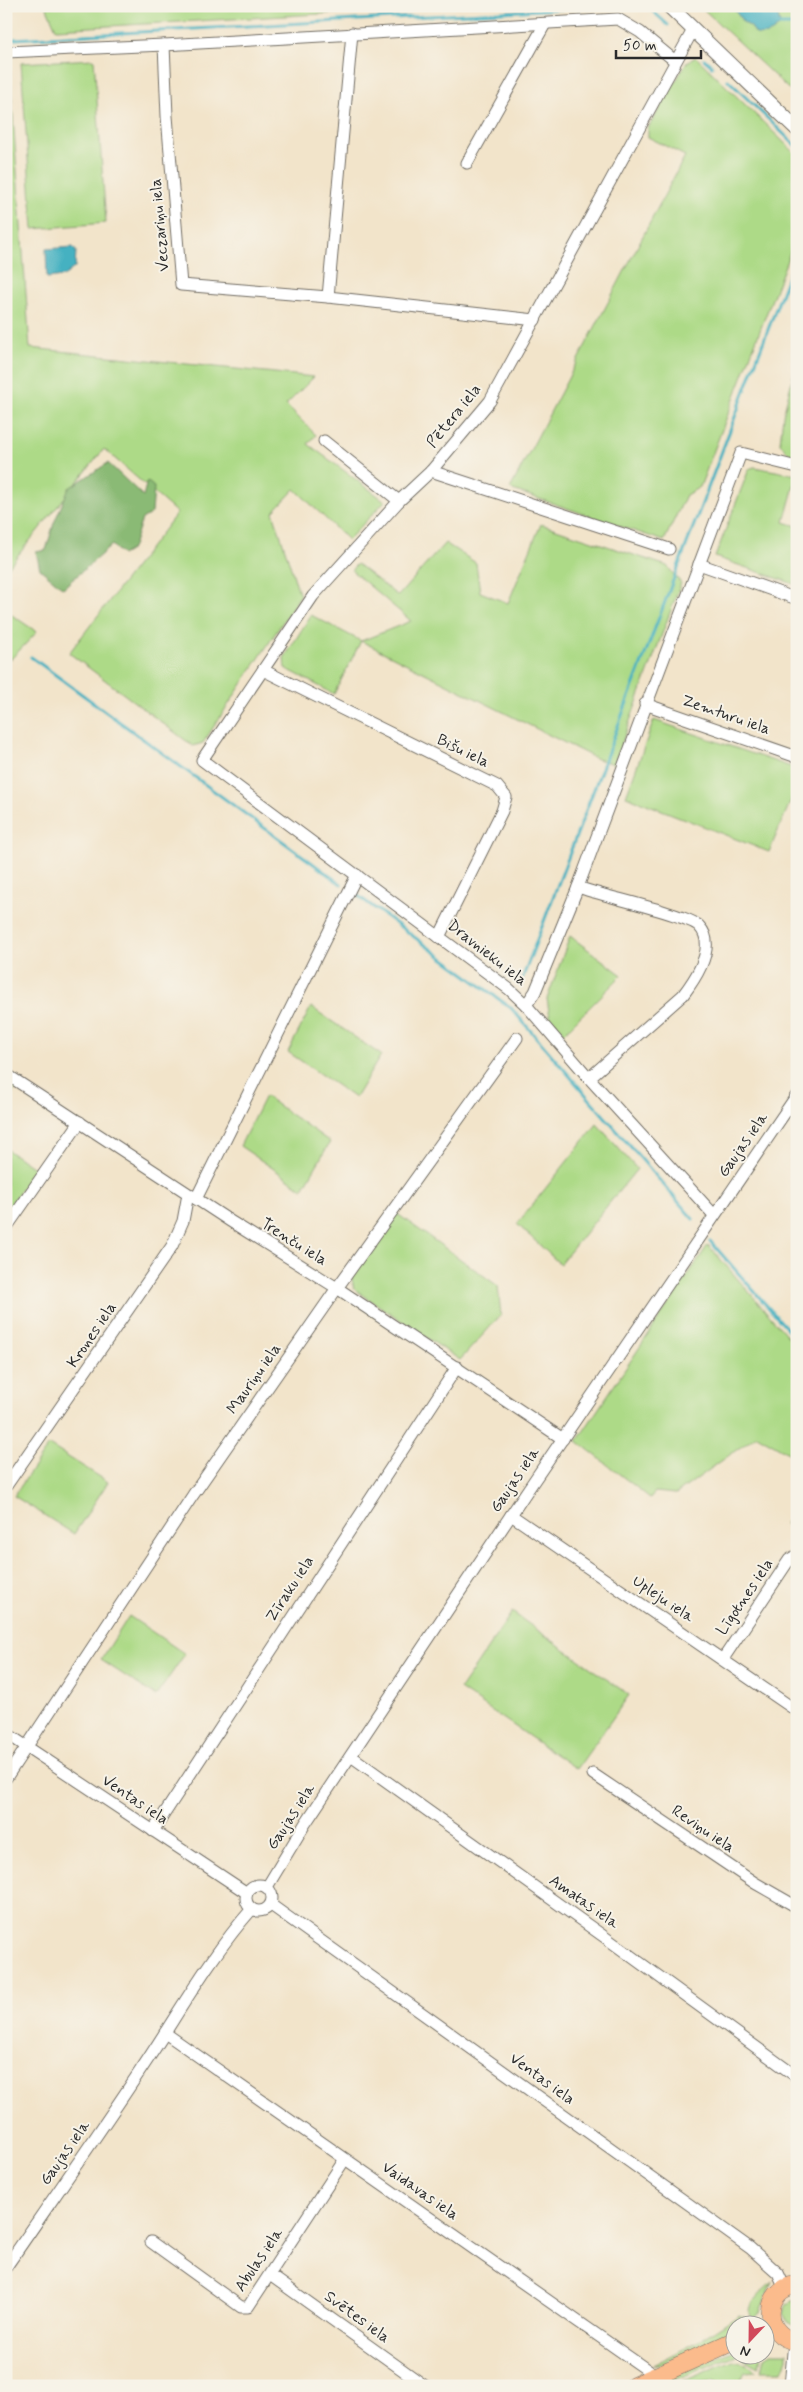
<svg xmlns="http://www.w3.org/2000/svg" width="803" height="2392" font-family="Mynerve,sans-serif">
	<style>
		.green { fill: #adda87; stroke: #6c8259 }
		.forest { fill: #8aba74; stroke: #5a7250 }
		.water { fill: #44b1c1; stroke: #386e76 }
		.lines { fill: none; stroke-linecap: round; stroke-linejoin: round }
		.stream { stroke: #44b1c1; stroke-width: 3 }
		.minor-casing { stroke: #716c63; stroke-width: 13 }
		.tertiary-casing { stroke: #716c63; stroke-width: 16 }
		.primary-casing { stroke: #716c63; stroke-width: 19 }
		.minor { stroke: #fff; stroke-width: 11 }
		.tertiary { stroke: #fff; stroke-width: 14 }
		.primary { stroke: #fbbb8c; stroke-width: 18 }
		.labels { text-anchor: middle; dominant-baseline: central; stroke-width: 4; stroke-linejoin: round; paint-order: stroke }
		.street-label { font-size: 16px; fill: #2b2b2b; stroke: #f7f3e8 }
	</style>
	<rect width="100%" height="100%" fill="#f7f3e8"/>
	<filter id="ink" filterUnits="userSpaceOnUse"><feTurbulence type="fractalNoise" baseFrequency=".02" numOctaves="2"/><feDisplacementMap in="SourceGraphic" scale="10" xChannelSelector="R" yChannelSelector="G"/><feConvolveMatrix kernelMatrix="1 2 1 2 8 2 1 2 1" color-interpolation-filters="sRGB"/></filter>
	<filter id="wash" filterUnits="userSpaceOnUse"><feTurbulence type="fractalNoise" baseFrequency=".0096" numOctaves="4" result="noise"/><feDisplacementMap in="SourceGraphic" scale="20" xChannelSelector="R" yChannelSelector="G"/><feGaussianBlur stdDeviation="1.12" result="paint"/><feColorMatrix in="noise" values="0 0 0 0 0 0 0 0 0 0 0 0 0 0 0 0 0 1.4 0 .05"/><feComposite in="paint" operator="in"/></filter>
	<g filter="url(#wash)">
		<rect width="100%" height="100%" fill="#f2e4ca"/>
		<g class="green">
			<polygon points="46,6 461,6 56,29"/>
			<polygon points="700,6 732,6 743,22 751,27 756,34 780,25 776,6 797,6 797,97"/>
			<polygon points="696,57 797,155 797,234 700,487 686,495 664,541 510,489 685,156 648,137 648,128 687,62"/>
			<polygon points="94,59 106,223 33,229 21,63"/>
			<polygon points="6,62 9,62 30,348 314,377 286,405 316,435 308,444 385,501 348,540 295,489 273,512 300,596 203,743 193,746 69,653 177,513 104,449 6,570"/>
			<polygon points="797,361 797,459 793,458 780,443 783,415"/>
			<polygon points="754,467 797,475 784,522 797,526 797,585 715,557 749,469"/>
			<polygon points="541,524 667,566 681,583 614,764 597,759 361,641 334,694 285,668 284,658 311,615 361,641 411,621 351,570 357,564 398,596 445,543 476,563 480,592 508,603"/>
			<polygon points="6,611 37,632 11,659 6,656"/>
			<polygon points="654,720 797,769 797,786 769,852 626,796"/>
			<polygon points="570,936 622,975 564,1033 550,1017 547,999"/>
			<polygon points="311,1007 381,1055 355,1098 288,1052"/>
			<polygon points="6,1082 16,1088 6,1102"/>
			<polygon points="265,1096 330,1142 303,1189 240,1146"/>
			<polygon points="597,1124 637,1169 560,1264 517,1224"/>
			<polygon points="6,1149 35,1169 6,1211"/>
			<polygon points="396,1213 498,1286 501,1315 460,1360 354,1289 351,1274"/>
			<polygon points="708,1245 797,1347 797,1458 757,1435 676,1494 655,1492 650,1498 577,1441"/>
			<polygon points="49,1445 108,1482 74,1534 14,1496"/>
			<polygon points="797,1502 797,1533 785,1524"/>
			<polygon points="512,1612 629,1695 577,1769 460,1689"/>
			<polygon points="129,1616 185,1654 156,1696 101,1660"/>
			<path d="M772 2282 759 2314 752 2319C744 2305 762 2292 772 2282Z"/>
			<polygon points="797,2299 797,2327 787,2322 784,2314 786,2305"/>
			<polygon points="738,2315 745,2317 747,2322 736,2324 735,2328 730,2332 660,2365 653,2365 697,2342"/>
			<polygon points="735,2350 736,2355 659,2386 648,2386"/>
			<polygon points="770,2353 787,2353 787,2362 781,2371 761,2371 764,2357"/>
			<polygon points="750,2355 761,2355 759,2367 743,2358"/>
			<polygon points="733,2360 747,2363 757,2371 745,2372 738,2386 724,2386 713,2381 672,2386"/>
		</g>
		<polygon class="forest" points="108,463 143,496 147,481 154,487 152,513 142,519 132,549 122,555 112,545 63,588 40,569 36,552 46,550 54,523 69,488"/>
		<g class="water">
			<path d="M732 6H776L780 25C773 33 767 36 756 34L751 27 743 22Z"/>
			<polygon points="73,247 76,251 75,267 64,276 47,278 46,249"/>
		</g>
		<g class="lines">
			<g class="stream">
				<polyline points="647,6 668,25"/>
				<polyline points="780,25 797,25"/>
				<polyline points="13,39 610,6"/>
				<polyline points="704,59 712,66"/>
				<polyline points="728,80 797,147"/>
				<polyline points="31,657 341,884"/>
				<polyline points="357,895 511,1008 693,1219"/>
				<polyline points="521,982 797,253"/>
				<polyline points="710,1241 797,1340"/>
			</g>
		</g>
	</g>
	<g filter="url(#ink)">
		<g class="lines">
			<g class="minor-casing">
				<g id="minor">
					<polyline points="693,30 490,401 431,471 399,501 313,596 202,760 509,989 526,1005 589,1078 714,1215"/>
					<polyline points="164,45 167,116 181,285 328,297 535,320"/>
					<polyline points="6,52 164,45 618,19 640,32 675,61"/>
					<polyline points="467,163 545,24"/>
					<polyline points="328,297 352,33"/>
					<polyline points="324,441 399,501"/>
					<polyline points="431,471 669,549"/>
					<polyline points="699,564 797,599"/>
					<polyline points="263,670 497,786 506,797 502,811 439,937"/>
					<polyline points="645,704 797,757"/>
					<path d="M578 887C601 896 687 914 699 926 718 946 696 978 683 995L589 1078"/>
					<polyline points="526,1005 535,992 578,887 741,453 797,467"/>
					<polyline points="6,1074 230,1221 337,1288 563,1439"/>
					<polyline points="196,1199 357,875"/>
					<polyline points="6,1228 80,1122"/>
					<polyline points="6,1486 172,1246 183,1221 188,1194"/>
					<polyline points="511,1515 797,1711"/>
					<polyline points="723,1659 789,1560 797,1555"/>
					<polyline points="6,1733 247,1893"/>
					<polyline points="351,1756 606,1938 797,2077"/>
					<polyline points="593,1774 755,1883 797,1907"/>
					<polyline points="6,1778 193,1495 337,1288 517,1038"/>
					<polyline points="153,1831 457,1367"/>
					<circle cx="259" cy="1898" r="13"/>
					<polyline points="267,1887 305,1824 527,1491 797,1095"/>
					<polyline points="271,1905 750,2248 778,2273 785,2288"/>
					<polyline points="165,2033 656,2376"/>
					<polyline points="151,2242 241,2307 248,2307 345,2159"/>
					<path d="M6 2267C54 2197 102 2129 148 2059 181 2009 212 1954 252 1909"/>
					<polyline points="270,2275 425,2386"/>
					<polyline points="790,2386 794,2341"/>
				</g>
			</g>
			<g class="tertiary-casing">
				<polyline id="tertiary" points="669,6 797,129"/>
			</g>
			<g class="primary-casing">
				<g id="primary">
					<path d="M797 2285C762 2288 762 2338 797 2341"/>
					<polyline points="634,2386 736,2340"/>
				</g>
			</g>
			<use href="#minor" class="minor"/>
			<use href="#tertiary" class="tertiary"/>
			<use href="#primary" class="primary"/>
		</g>
	</g>
	<g class="labels">
		<g class="street-label">
			<text transform="translate(160 225) rotate(-95)">Veczariņu iela</text>
			<text transform="translate(454 416) rotate(-51)">Pētera iela</text>
			<text transform="translate(726 715) rotate(19)">Zemturu iela</text>
			<text transform="translate(463 751) rotate(26)">Bišu iela</text>
			<text transform="translate(487 953) rotate(38)">Dravnieku iela</text>
			<text transform="translate(743 1145) rotate(-55)">Gaujas iela</text>
			<text transform="translate(294 1242) rotate(32)">Trenču iela</text>
			<text transform="translate(92 1335) rotate(-56)">Krones iela</text>
			<text transform="translate(254 1379) rotate(-55)">Mauriņu iela</text>
			<text transform="translate(515 1480) rotate(-56)">Gaujas iela</text>
			<text transform="translate(290 1589) rotate(-57)">Zīraku iela</text>
			<text transform="translate(745 1597) rotate(-56)">Līgotnes iela</text>
			<text transform="translate(663 1599) rotate(34)">Upleju iela</text>
			<text transform="translate(135 1800) rotate(34)">Ventas iela</text>
			<text transform="translate(291 1817) rotate(-57)">Gaujas iela</text>
			<text transform="translate(703 1829) rotate(34)">Reviņu iela</text>
			<text transform="translate(584 1902) rotate(35)">Amatas iela</text>
			<text transform="translate(542 2079) rotate(36)">Ventas iela</text>
			<text transform="translate(65 2153) rotate(-55)">Gaujas iela</text>
			<text transform="translate(420 2191) rotate(35)">Vaidavas iela</text>
			<text transform="translate(259 2260) rotate(-56)">Abulas iela</text>
			<text transform="translate(357 2317) rotate(36)">Svētes iela</text>
		</g>
	</g>
	<rect width="803" height="2392" fill="none" stroke="#f7f3e8" stroke-width="25"/>
	<g transform="translate(750 2340) rotate(202)"><circle r="24" fill="#f7f3e8" stroke="#a5a39c"/>
	<path d="M0-4L9 19L0 12L-9 19Z" fill="#d1495b"/>
	<text y="-8" font-size="14" font-weight="bold" text-anchor="middle" fill="#2b2b2b">N</text>
	</g>
	<path d="M616 50v8h85v-8" fill="none" stroke="#2b2b2b" stroke-width="2.5"/>
	<text x="623" y="50" font-size="15" fill="#2b2b2b" stroke="#f7f3e8" stroke-width="4" paint-order="stroke">50 m</text>
</svg>
